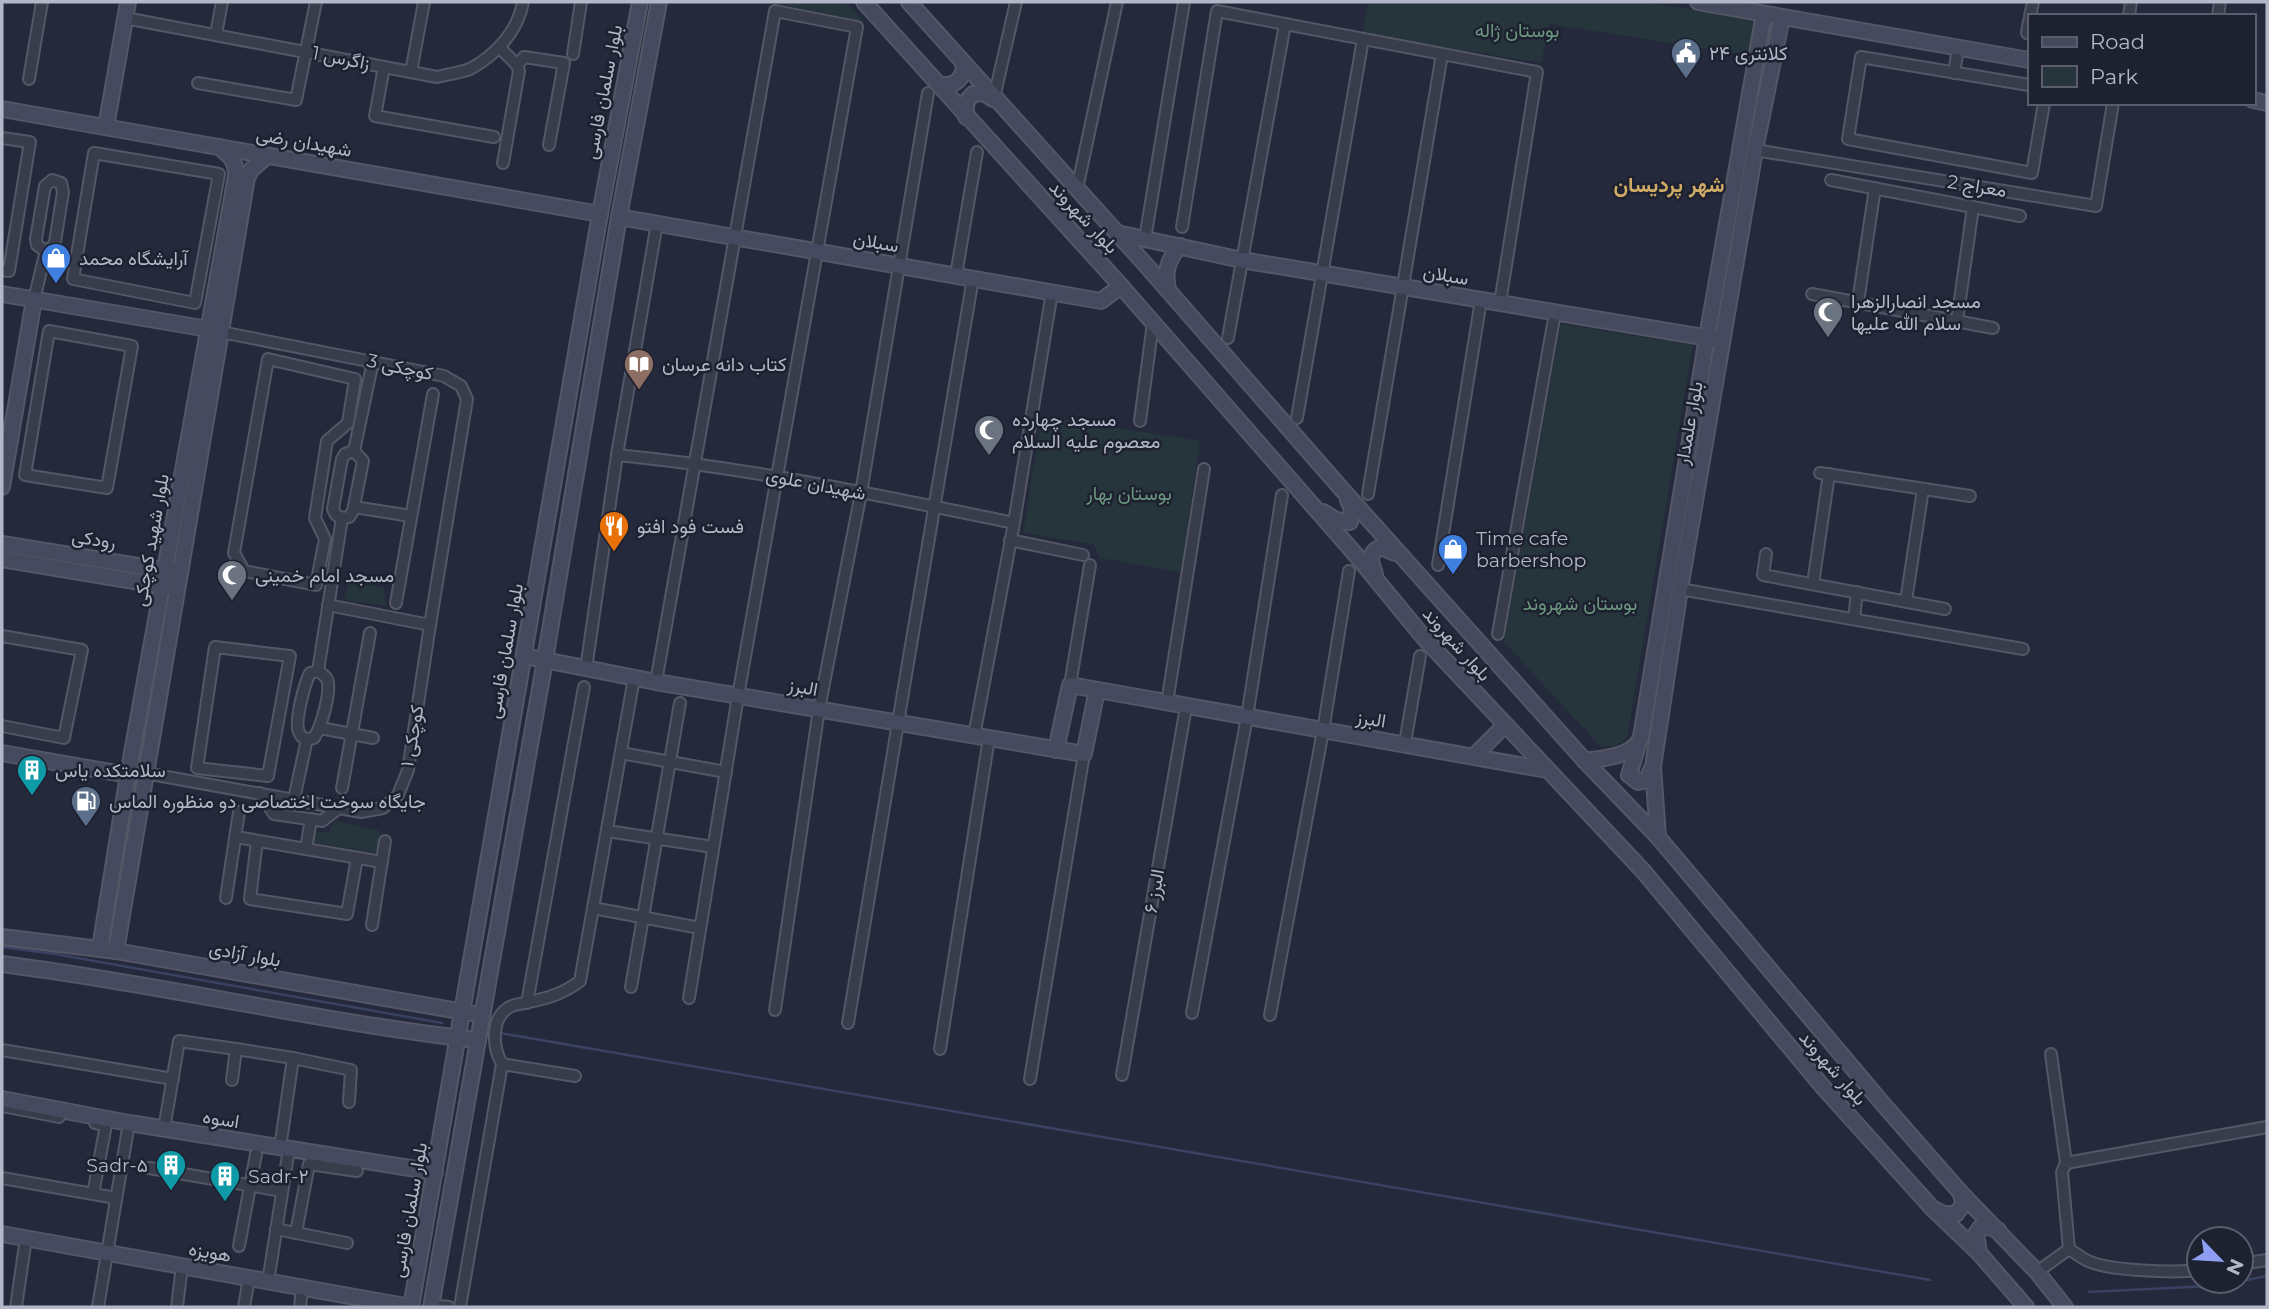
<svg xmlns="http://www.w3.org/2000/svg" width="2269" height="1309" font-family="Montserrat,Vazirmatn,sans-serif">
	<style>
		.green { fill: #26353c }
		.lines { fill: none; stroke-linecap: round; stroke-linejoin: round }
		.stream { stroke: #3a4263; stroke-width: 2.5 }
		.street-casing { stroke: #535766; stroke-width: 14 }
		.secondary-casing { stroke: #535766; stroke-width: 18 }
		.street { stroke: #383c4b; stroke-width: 10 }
		.secondary { stroke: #464a5e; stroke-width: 14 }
		.labels { text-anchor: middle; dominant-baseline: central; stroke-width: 5; stroke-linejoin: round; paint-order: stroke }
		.park-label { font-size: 19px; fill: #6c977f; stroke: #1d2130 }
		.poi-label { font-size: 19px; fill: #b3b7c7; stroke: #1d2130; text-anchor: start }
		.street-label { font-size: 19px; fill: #b3b7c7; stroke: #1d2130 }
		.neighbourhood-label { font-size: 21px; font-weight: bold; fill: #cfab66; stroke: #1d2130 }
	</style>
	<rect width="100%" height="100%" fill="#24293b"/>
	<g class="green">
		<polygon points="770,2 846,2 864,22"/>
		<polygon points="1368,2 1643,2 1756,19 1749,56 1550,24 1541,63 1362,33"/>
		<polygon points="1561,324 1693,345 1627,738 1616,746 1600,746 1504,642"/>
		<polygon points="1042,416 1200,441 1181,572 1100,558 1093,544 1023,533"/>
		<polygon points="348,580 384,588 386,606 347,600 345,597"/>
		<polygon points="336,821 380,831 376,853 311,842 313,831 330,833 331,826"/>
	</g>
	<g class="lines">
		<g class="stream">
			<polyline points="2,947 55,954 442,1023"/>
			<polyline points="500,1033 1930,1280"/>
			<polyline points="2241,1281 2267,1276"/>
			<polyline points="2089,1292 2209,1286 2238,1281"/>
		</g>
		<g class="street-casing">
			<g id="street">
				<polyline points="2129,15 2131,2"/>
				<polyline points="2030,16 2033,2"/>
				<polyline points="2218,16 2220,2"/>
				<path d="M125 18 437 77C448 74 460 73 470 69 496 55 518 31 523 2"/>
				<polyline points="2027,33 2029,21"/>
				<polyline points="216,34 222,2"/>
				<polyline points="500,48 517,65 519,71 503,163"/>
				<polyline points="573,54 581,2"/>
				<polyline points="517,65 524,57 564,63 549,145"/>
				<polyline points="384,67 375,116 494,137"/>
				<polyline points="411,72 424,2"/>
				<polyline points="1954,73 1958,48"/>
				<polyline points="29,79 42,2"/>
				<polyline points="198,83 296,100 316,2"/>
				<polyline points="2029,85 1861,57 1848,139 2032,173 2044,103"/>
				<polyline points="994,98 1016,2"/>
				<polyline points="2,138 30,142 9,271 2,270"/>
				<polyline points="1755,150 2096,206 2113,103"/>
				<polygon points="94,153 219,174 195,303 73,279"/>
				<polygon points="52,180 61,183 63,192 55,242 52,248 44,250 37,245 36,239 45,186"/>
				<polyline points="1831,180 2020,216"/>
				<polyline points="1077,189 1117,2"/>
				<polyline points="1182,227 1217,11 1537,72 1500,303"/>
				<polyline points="1145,239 1184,2"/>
				<polyline points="956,275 977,152"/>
				<polyline points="1812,294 1993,328"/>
				<polyline points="34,300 46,250"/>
				<polyline points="1858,302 1875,188"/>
				<polyline points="1957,321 1973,207"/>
				<polygon points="49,331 132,346 107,488 25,475"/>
				<polyline points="1228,338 1285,24"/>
				<polygon points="268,359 355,379 348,423 327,441 315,518 325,539 316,585 244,571 234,553"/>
				<polyline points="1297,418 1363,39"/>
				<polyline points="1140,421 1153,323"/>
				<polygon points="354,451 363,461 353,511 349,517 342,518 336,515 333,509 342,459 345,454"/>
				<polyline points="354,451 373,361"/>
				<path d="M617 455C751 468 882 496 1014 523"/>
				<polyline points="1820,473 1970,496"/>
				<polyline points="1368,494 1442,54"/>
				<polyline points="354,507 411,516"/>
				<polyline points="1010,540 1083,555"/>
				<polyline points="1766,554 1763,575 1945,609"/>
				<polyline points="1438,565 1481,300"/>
				<polyline points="1813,584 1829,474"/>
				<polyline points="1680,589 2023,649"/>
				<polyline points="1906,601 1923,489"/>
				<polyline points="396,603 433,394"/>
				<polyline points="328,605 430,625"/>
				<polyline points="1854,619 1857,592"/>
				<polyline points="1498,634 1555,313"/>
				<polyline points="2,636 82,650 64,738 2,726"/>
				<polygon points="215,647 290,656 268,776 197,768"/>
				<polyline points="586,669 617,455 657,223"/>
				<path d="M318 671C322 674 328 677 328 683 330 696 321 727 314 738L307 739C302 737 301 737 299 732 294 721 305 683 310 673Z"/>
				<polyline points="318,671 342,518"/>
				<polyline points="656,682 775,11 857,27 738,696 689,998"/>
				<polyline points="1070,685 1090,565"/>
				<polyline points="1167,703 1204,469"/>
				<polyline points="320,728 373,738"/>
				<polyline points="974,736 1014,523 1052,292"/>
				<polyline points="1405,743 1420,656"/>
				<polyline points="621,753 726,772"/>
				<polyline points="145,773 361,812 383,808 398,795 408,770 430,625 467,399 461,386 444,376 221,332"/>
				<polyline points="342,788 370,633"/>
				<polyline points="260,793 274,814 322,821 339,808"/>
				<polyline points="294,799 307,739"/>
				<polyline points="607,831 713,847"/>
				<polyline points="236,837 382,862"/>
				<polyline points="257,841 250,899 347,914 357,858"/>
				<polyline points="306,849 311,819"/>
				<polyline points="226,898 239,812"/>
				<polyline points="593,908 700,928"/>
				<polyline points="372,925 385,841"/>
				<polyline points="631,987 680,703"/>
				<polyline points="527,1003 584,687"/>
				<polyline points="775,1010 819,709 861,493 928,93"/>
				<polyline points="1192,1013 1247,717 1282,495"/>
				<polyline points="1270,1015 1323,731 1349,571"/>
				<path d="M848 1023C888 774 932 527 973 278"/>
				<polyline points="940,1049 989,738"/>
				<polyline points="2,1050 173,1079"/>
				<polyline points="2051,1054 2066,1163 2062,1172 2069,1249"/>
				<path d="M502 1064C493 1048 490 1020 508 1008 513 1004 523 1004 529 1002 549 998 564 993 580 981L634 678"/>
				<polyline points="1122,1075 1186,707"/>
				<polyline points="1030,1079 1084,754"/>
				<polyline points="232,1080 236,1049 293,1058"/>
				<polyline points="2,1106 59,1117"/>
				<polyline points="164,1129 179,1041 236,1049"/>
				<polyline points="280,1148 293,1058 351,1070 349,1102"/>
				<polyline points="2066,1163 2267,1127"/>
				<polyline points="149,1168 282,1191"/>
				<polyline points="2,1178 116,1198"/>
				<polyline points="93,1194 106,1125 95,1123"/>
				<polyline points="276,1229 347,1243"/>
				<polyline points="296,1233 309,1164 357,1171"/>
				<polyline points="239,1246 256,1154"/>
				<polyline points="2241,1264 2267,1260"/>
				<path d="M2037 1272 2069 1249C2075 1253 2082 1258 2088 1261 2110 1271 2175 1273 2199 1270"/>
				<polyline points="268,1282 289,1149"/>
				<polyline points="431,1305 449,1307"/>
				<polyline points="16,1307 26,1238"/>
				<polyline points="98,1307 129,1123"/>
				<polyline points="177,1307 182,1266"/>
				<polyline points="244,1307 249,1278"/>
				<polyline points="300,1307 302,1288"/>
				<polyline points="460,1307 502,1064 575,1076"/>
			</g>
		</g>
		<g class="secondary-casing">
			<g id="secondary">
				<polyline points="864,2 1121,286 1356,555 1425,639 1644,872 1823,1087 1932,1208 1979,1253 2026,1307"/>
				<polyline points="909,2 1145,264 1339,486 1585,761 1658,837 1883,1104 1960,1192 2037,1272 2065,1307"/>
				<polyline points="1698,2 2029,60"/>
				<path d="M941 85C956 86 963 79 964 65"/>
				<polyline points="2253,100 2267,103"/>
				<polyline points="2,109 600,214"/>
				<polyline points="966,117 966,102 973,94 984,93 993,99"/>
				<polyline points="106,127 128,2"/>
				<polyline points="619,217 1101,301 1121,286"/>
				<polyline points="1117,233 1242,260 1715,339"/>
				<path d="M1168 289C1164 272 1168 259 1180 246"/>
				<polyline points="2,294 208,329"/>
				<polyline points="2,487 34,300"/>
				<polyline points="1323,512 1336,520 1350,522 1352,509 1348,500"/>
				<polyline points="2,544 175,572"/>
				<polyline points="2,559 170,587"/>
				<path d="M1375 574C1371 562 1367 553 1381 547L1395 553"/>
				<polyline points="524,656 656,682 1084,754 1097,690"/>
				<polyline points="1638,745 1629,775 1638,782 1647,780 1652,768"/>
				<polyline points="1056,750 1070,685 1547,770"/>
				<polyline points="2,753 128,775"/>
				<polyline points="1474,756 1505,725"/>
				<path d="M1585 761C1603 758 1634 757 1641 737L1707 337 1764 14"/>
				<polyline points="1658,837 1653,767 1680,589 1755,150 1782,17"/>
				<polyline points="2,937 116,951 470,1013"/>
				<path d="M100 948 128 775 236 176C236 160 230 156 219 147"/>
				<polyline points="116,951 247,178 251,170 267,156"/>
				<path d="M2 964C161 984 318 1022 478 1040"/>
				<polyline points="2,1099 129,1123 435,1172"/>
				<polyline points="1936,1210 1944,1214 1956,1214 1964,1203 1960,1192"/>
				<polyline points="2,1234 411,1307"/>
				<polyline points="1979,1252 1976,1234 1980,1228 1988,1227 1998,1230"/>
				<polyline points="411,1307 600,214 640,2"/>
				<polyline points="431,1307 545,660 619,217 659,2"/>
			</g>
		</g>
		<use href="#street" class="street"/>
		<use href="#secondary" class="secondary"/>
	</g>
	<defs>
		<g id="civic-pin" transform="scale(1.575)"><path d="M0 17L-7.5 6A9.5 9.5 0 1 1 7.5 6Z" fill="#5c6f8a" stroke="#1d2130"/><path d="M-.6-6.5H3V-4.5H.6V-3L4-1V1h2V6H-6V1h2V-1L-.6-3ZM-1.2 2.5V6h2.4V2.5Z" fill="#fff"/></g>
		<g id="shop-pin" transform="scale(1.575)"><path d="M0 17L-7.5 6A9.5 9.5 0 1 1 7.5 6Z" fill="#3f7fe0" stroke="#1d2130"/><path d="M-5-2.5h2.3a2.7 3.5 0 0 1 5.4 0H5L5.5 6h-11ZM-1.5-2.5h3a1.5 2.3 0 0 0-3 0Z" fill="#fff"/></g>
		<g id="mosque-pin" transform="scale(1.575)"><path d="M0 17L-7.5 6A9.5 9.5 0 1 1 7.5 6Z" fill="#6b7280" stroke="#1d2130"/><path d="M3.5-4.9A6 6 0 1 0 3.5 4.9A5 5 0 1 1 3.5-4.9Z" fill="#fff"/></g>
		<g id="library-pin" transform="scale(1.575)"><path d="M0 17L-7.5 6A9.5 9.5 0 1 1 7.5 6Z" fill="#8d6e63" stroke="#1d2130"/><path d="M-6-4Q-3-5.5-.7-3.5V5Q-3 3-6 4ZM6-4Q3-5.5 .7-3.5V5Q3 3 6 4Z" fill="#fff"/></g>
		<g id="restaurant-pin" transform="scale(1.575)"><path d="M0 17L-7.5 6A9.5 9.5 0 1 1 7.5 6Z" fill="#e8710a" stroke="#1d2130"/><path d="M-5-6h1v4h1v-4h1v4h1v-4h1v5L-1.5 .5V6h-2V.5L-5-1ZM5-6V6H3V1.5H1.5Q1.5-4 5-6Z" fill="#fff"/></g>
		<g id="building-pin" transform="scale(1.575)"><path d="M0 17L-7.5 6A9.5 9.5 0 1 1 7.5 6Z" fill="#0f9aa8" stroke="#1d2130"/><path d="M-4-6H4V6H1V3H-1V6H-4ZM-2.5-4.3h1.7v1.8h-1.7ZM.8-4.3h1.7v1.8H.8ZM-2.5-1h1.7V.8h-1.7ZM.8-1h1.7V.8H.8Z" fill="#fff"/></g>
		<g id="fuel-pin" transform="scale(1.575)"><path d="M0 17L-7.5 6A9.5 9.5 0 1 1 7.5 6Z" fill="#5c6f8a" stroke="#1d2130"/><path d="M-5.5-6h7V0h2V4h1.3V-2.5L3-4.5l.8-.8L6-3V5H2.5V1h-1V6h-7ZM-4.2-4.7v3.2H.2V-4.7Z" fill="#fff"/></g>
	</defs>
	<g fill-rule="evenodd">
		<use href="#civic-pin" x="1686" y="53"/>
		<use href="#shop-pin" x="56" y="258"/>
		<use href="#mosque-pin" x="1828" y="312"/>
		<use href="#library-pin" x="639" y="364"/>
		<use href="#mosque-pin" x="989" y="430"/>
		<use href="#restaurant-pin" x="614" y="526"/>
		<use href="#shop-pin" x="1453" y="549"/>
		<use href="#mosque-pin" x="232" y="575"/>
		<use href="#building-pin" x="32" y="770"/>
		<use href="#fuel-pin" x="86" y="801"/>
		<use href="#building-pin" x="171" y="1165"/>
		<use href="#building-pin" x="225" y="1176"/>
	</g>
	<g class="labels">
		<g class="park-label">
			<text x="1517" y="30">بوستان ژاله</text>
			<text x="1129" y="493">بوستان بهار</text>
			<text x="1580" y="603">بوستان شهروند</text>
		</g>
		<g class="poi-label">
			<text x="1709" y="53">کلانتری ۲۴</text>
			<text x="79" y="258">آرایشگاه محمد</text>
			<text x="1851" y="301">مسجد انصارالزهرا<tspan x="1851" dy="22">سلام الله علیها</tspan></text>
			<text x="662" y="364">کتاب دانه عرسان</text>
			<text x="1012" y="419">مسجد چهارده<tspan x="1012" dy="22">معصوم علیه السلام</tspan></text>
			<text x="637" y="526">فست فود افتو</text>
			<text x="1476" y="538">Time cafe<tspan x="1476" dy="22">barbershop</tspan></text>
			<text x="255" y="575">مسجد امام خمینی</text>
			<text x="55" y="770">سلامتکده یاس</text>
			<text x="109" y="801">جایگاه سوخت اختصاصی دو منظوره الماس</text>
			<text x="148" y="1165" text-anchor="end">Sadr-۵</text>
			<text x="248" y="1176">Sadr-۲</text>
		</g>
		<g class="street-label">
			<text transform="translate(341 58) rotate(11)">زاگرس 1</text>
			<text transform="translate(603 92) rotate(-79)">بلوار سلمان فارسی</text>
			<text transform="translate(304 142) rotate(10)">شهیدان رضی</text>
			<text transform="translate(1977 186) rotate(9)">معراج 2</text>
			<text transform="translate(1084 217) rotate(47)">بلوار شهروند</text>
			<text transform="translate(876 242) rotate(10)">سبلان</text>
			<text transform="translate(1446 275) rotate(9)">سبلان</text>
			<text transform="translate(400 367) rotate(12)">کوچکی 3</text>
			<text transform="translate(1689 423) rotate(-80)">بلوار علمدار</text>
			<text transform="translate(816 484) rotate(11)">شهیدان علوی</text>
			<text transform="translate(94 539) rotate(9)">رودکی</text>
			<text transform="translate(151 540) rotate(-80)">بلوار شهید کوچکی</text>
			<text transform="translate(1457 644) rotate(48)">بلوار شهروند</text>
			<text transform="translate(505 651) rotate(-80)">بلوار سلمان فارسی</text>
			<text transform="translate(803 687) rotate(10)">البرز</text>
			<text transform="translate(1371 719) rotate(9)">البرز</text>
			<text transform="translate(412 736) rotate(-80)">کوچکی ۱</text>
			<text transform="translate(1154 891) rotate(-80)">البرز ۶</text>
			<text transform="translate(245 954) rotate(10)">بلوار آزادی</text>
			<text transform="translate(1833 1068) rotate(49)">بلوار شهروند</text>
			<text transform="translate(221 1119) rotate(9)">اسوه</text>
			<text transform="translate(409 1210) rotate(-80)">بلوار سلمان فارسی</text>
			<text transform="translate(210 1252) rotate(10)">هویزه</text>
		</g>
		<g class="neighbourhood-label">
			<text x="1669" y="184">شهر پردیسان</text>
		</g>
	</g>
	<rect width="2269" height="1309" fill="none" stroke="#b3b7c7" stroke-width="7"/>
	<rect x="2028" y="14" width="228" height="91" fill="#1d2130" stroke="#595d6c" stroke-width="2"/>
	<rect x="2042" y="37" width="35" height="10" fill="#464a5e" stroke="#595d6c" stroke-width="2"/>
	<text x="2090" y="49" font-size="21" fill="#b3b7c7">Road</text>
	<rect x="2042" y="66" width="35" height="21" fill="#26353c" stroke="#595d6c" stroke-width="2"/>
	<text x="2090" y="84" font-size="21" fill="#b3b7c7">Park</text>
	<g transform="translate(2220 1260) rotate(115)"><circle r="33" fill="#1d2130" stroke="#595d6c" stroke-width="2"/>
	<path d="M0-5L12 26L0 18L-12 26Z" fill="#8d9ef3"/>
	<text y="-10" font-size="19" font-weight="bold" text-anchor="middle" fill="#b3b7c7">N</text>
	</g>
</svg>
